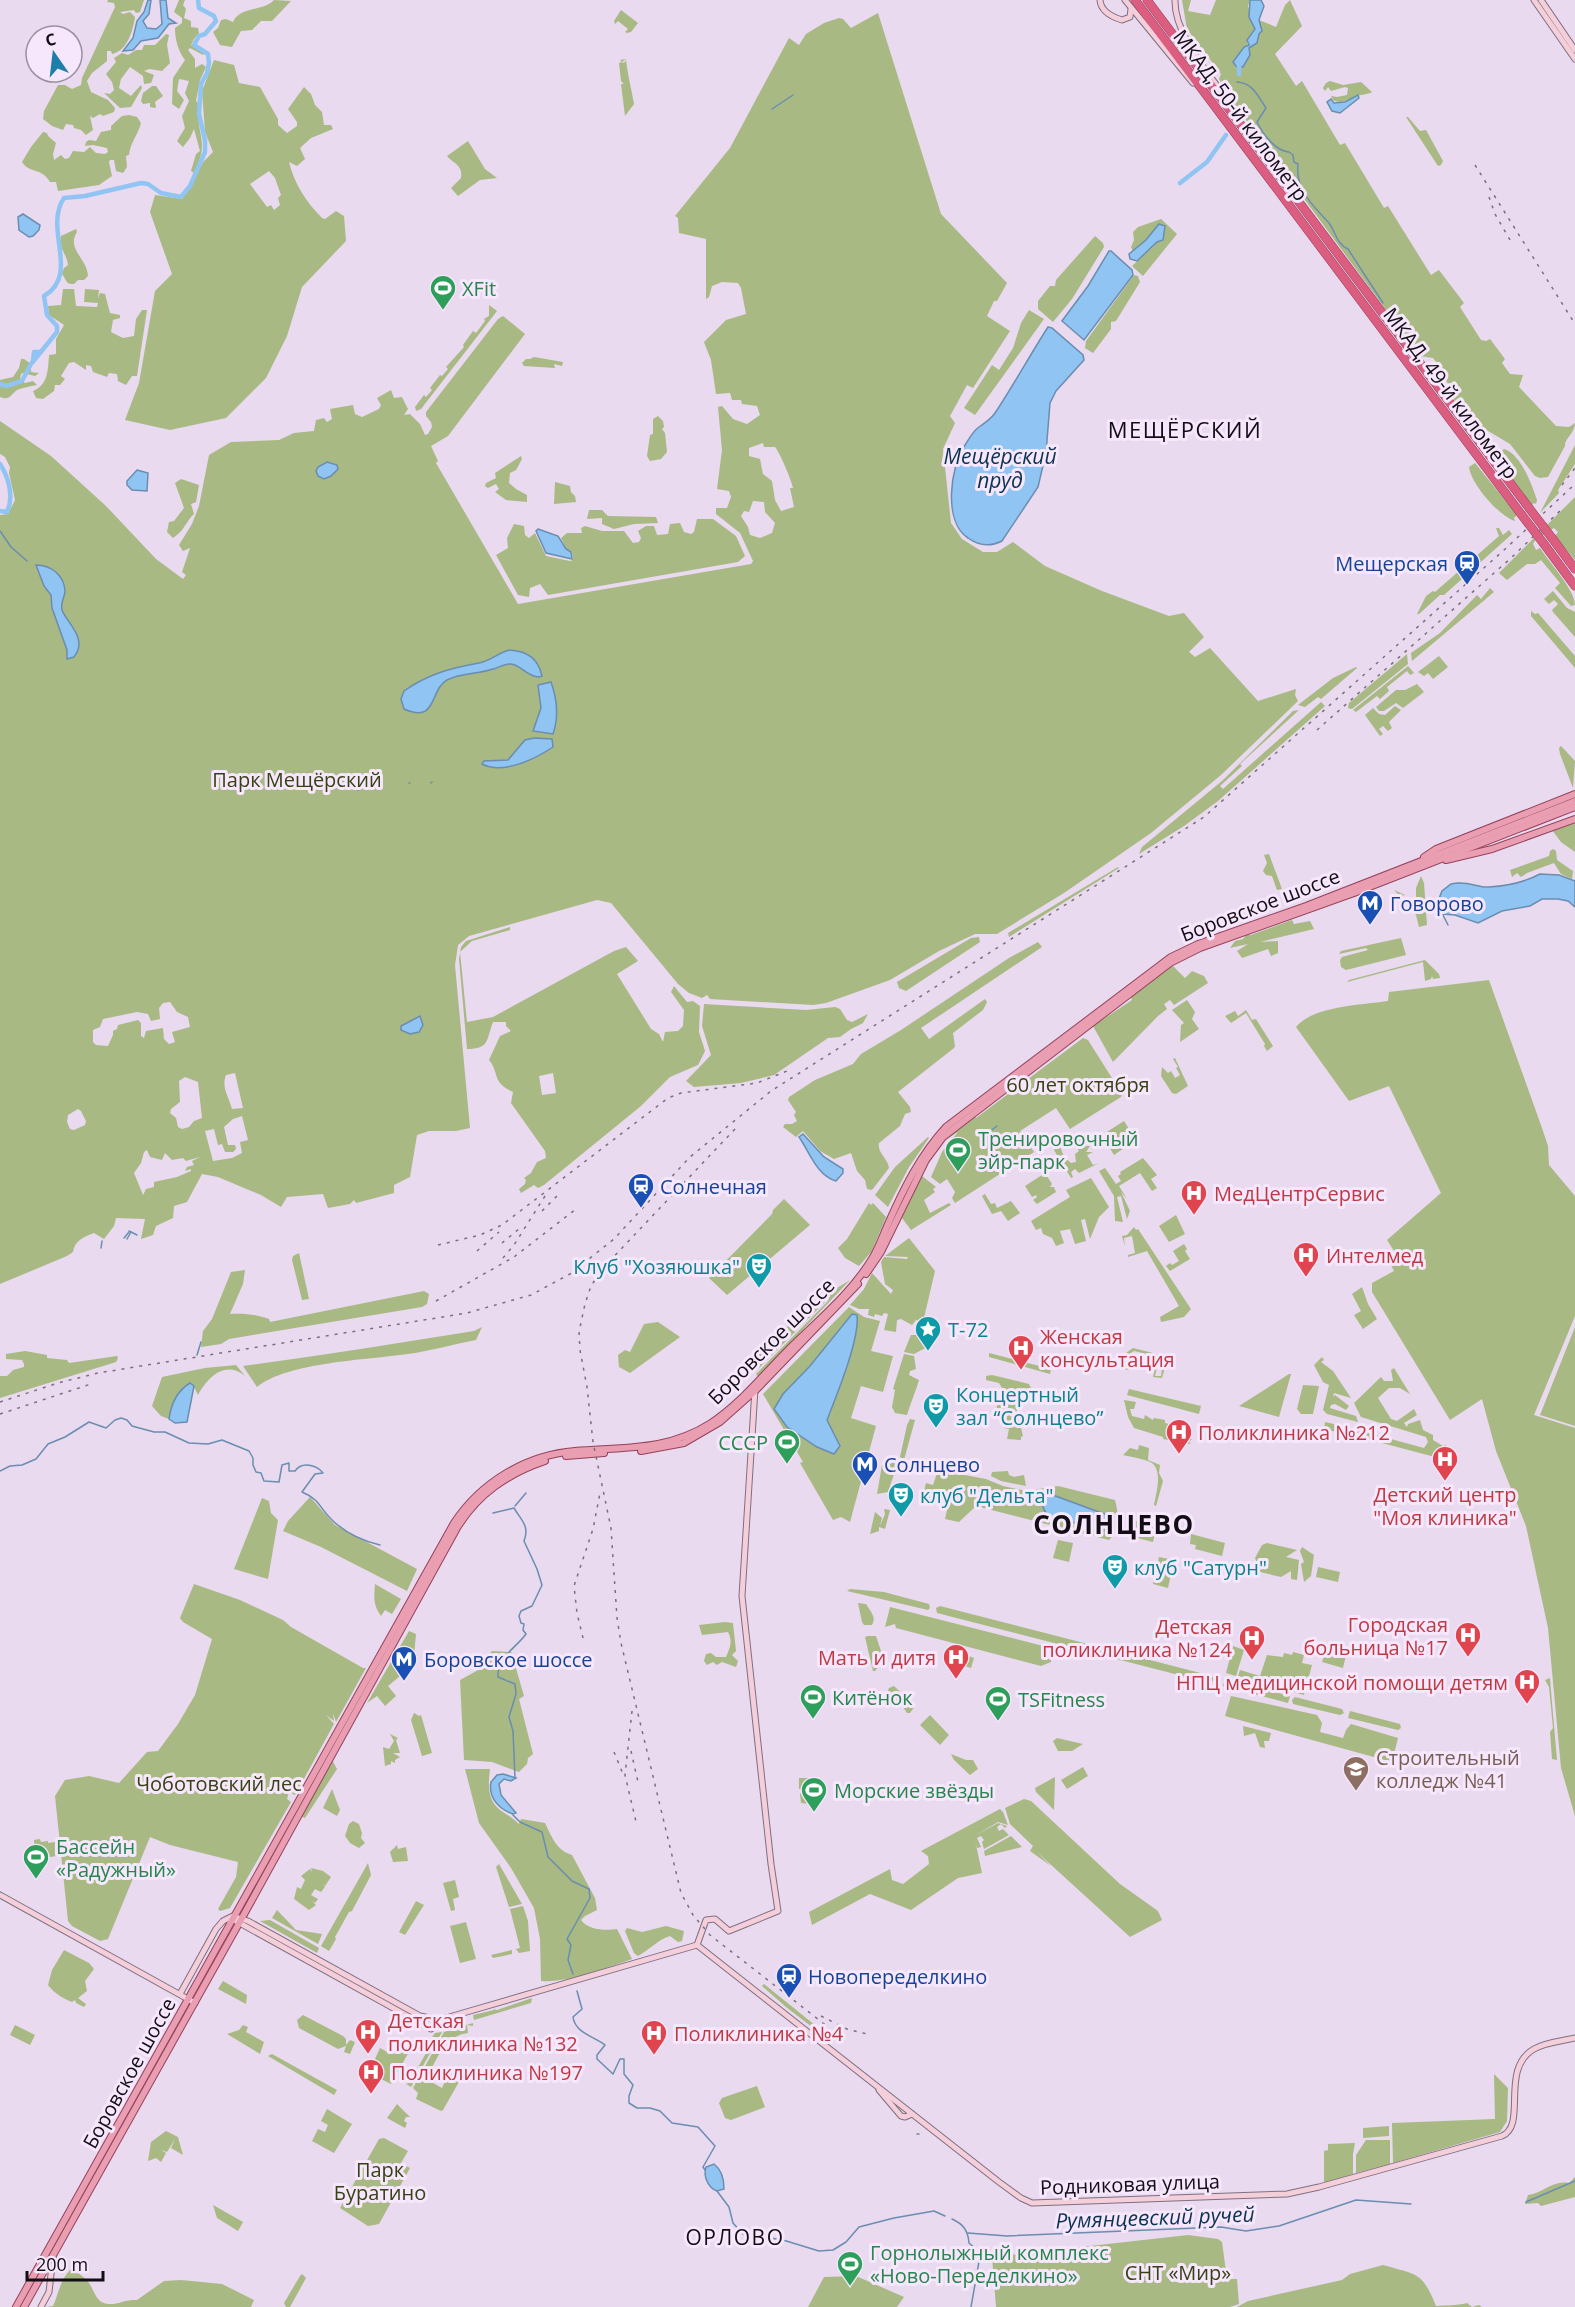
<svg xmlns="http://www.w3.org/2000/svg" width="1575" height="2307" font-family="'Open Sans',sans-serif">
	<style>
		.green { fill: #a8b983; fill-rule: evenodd }
		.water { fill: #90c4f3; stroke: #6a8db0; stroke-width: 1.5 }
		.lines { fill: none; stroke-linecap: round; stroke-linejoin: round }
		.stream { stroke: #6a8db0; stroke-width: 1.5 }
		.river { stroke: #90c4f3; stroke-width: 4.5 }
		.secondary-casing { stroke: #7d7083; stroke-width: 7 }
		.primary-casing { stroke: #95415a; stroke-width: 8 }
		.highway-casing { stroke: #95415a; stroke-width: 9 }
		.secondary { stroke: #f4ced9; stroke-width: 5 }
		.primary { stroke: #e99eb2; stroke-width: 6 }
		.highway { stroke: #db5d7f; stroke-width: 8 }
		.rail { stroke: #7a707d; stroke-width: 1.5; stroke-dasharray: 3 6; stroke-linecap: butt }
		.highway-bridge-casing { stroke: #95415a; stroke-width: 9; stroke-linecap: butt }
		.highway-bridge { stroke: #db5d7f; stroke-width: 8 }
		.labels { text-anchor: middle; dominant-baseline: central; stroke-width: 6; stroke-linejoin: round; paint-order: stroke }
		.street-label { font-size: 20px; fill: #130e15; stroke: #f6e7fc }
		.leisure-label { font-size: 20px; fill: #27864d; stroke: #f6e7fc; text-anchor: start }
		.transit-label { font-size: 20px; fill: #164399; stroke: #f6e7fc; text-anchor: start }
		.park-label { font-size: 20px; fill: #374214; stroke: #f6e7fc }
		.health-label { font-size: 20px; fill: #be3a42; stroke: #f6e7fc; text-anchor: start }
		.culture-label { font-size: 20px; fill: #0d838f; stroke: #f6e7fc; text-anchor: start }
		.education-label { font-size: 20px; fill: #785e54; stroke: #f6e7fc; text-anchor: start }
		.water-label { font-size: 21px; font-style: italic; fill: #0b3251; stroke: #f6e7fc }
		.neighbourhood-label { font-size: 21px; letter-spacing: 1.5px; fill: #130e15; stroke: #f6e7fc }
		.quarter-label { font-size: 22px; letter-spacing: 1.5px; fill: #130e15; stroke: #f6e7fc }
		.district-label { font-size: 26px; font-weight: bold; letter-spacing: 1.5px; fill: #130e15; stroke: #f6e7fc }
	</style>
	<rect width="100%" height="100%" fill="#e9daef"/>
	<g class="green">
		<path d="M108 0H144L140 12 136 13 134 10 120 12 123 14 130 12 135 17C133 31 127 51 112 54L111 51H107V61L92 73 87 81 91 92 108 100 115 108 114 112 103 116 100 114 93 118 90 116 93 130 86 135 81 130 74 128 73 125 66 124 63 130 52 126 43 119 44 111 58 85H65L72 89 81 85 82 78 115 7 114 3 107 2Z"/>
		<path d="M179 0H185L183 5 186 9 184 18 191 21V27L198 28 199 33 194 39 191 45 205 53 203 55 190 48 188 50 195 59V68L202 64 206 67 200 80 196 101 199 104C195 136 211 140 194 173L191 171 196 154 200 151 194 129 190 138 183 147 177 141 185 128 182 116 189 101 185 93 189 81 179 79 177 91 184 100 179 109 172 104 173 78 185 60C178 51 175 39 175 28L182 23V18L174 12Z"/>
		<path d="M274 0 291 1 272 21H261L252 30 241 31 232 47 220 45 213 32 218 28 221 20 226 19 233 22C240 6 263 12 274 0Z"/>
		<path d="M1182 0H1191L1188 11 1210 15 1216 0H1250L1248 6 1255 28 1247 40 1248 48 1259 24V20L1276 27 1285 5 1290 0 1302 26 1275 54 1296 86 1302 81 1340 145 1345 143 1384 208 1388 206 1431 275 1439 270 1464 303 1460 307 1481 340 1486 341 1490 339 1505 359 1502 363 1510 374 1523 375 1519 387 1521 389 1556 426 1569 427 1575 423C1575 433 1564 439 1565 446L1548 477 1540 478 1535 476 1510 444 1473 422 1445 390 1450 386 1443 377 1444 372 1433 358 1420 356 1235 105 1219 79 1221 74 1187 29Z"/>
		<polygon points="621,10 638,23 631,32 627,33 625,32 628,29 618,21 615,24 614,21"/>
		<path d="M878 13 941 214 1007 283 997 301H994L987 316 1010 331 973 388 967 385 950 416 955 423 943 449 951 523 962 539 983 552H997L1013 542 1045 566 1102 591 1169 616 1184 613 1204 637 1189 652 1195 657 1210 648 1258 701 1296 689 1295 695 1298 701 1221 775 1151 833 1064 893 997 934H975L939 951 890 980 826 1003 813 1005 710 999 707 995 702 998 689 993 678 984 611 903 597 900 469 936 458 945 455 965 470 1128 456 1131H429L417 1135 410 1177 394 1185V1193L356 1203 354 1200 350 1204 328 1208 323 1194 287 1197 281 1207 261 1195 218 1177 202 1174 187 1202 174 1206 173 1218 156 1226 153 1235 141 1239 145 1219 116 1218 114 1226 104 1239 94 1233C85 1236 74 1241 73 1252L67 1256 0 1284V515L8 514 15 500 9 473 10 467 5 457 0 454V421L51 456 106 506 156 559 183 579 186 575 182 572 190 548 183 551 179 545 192 524 199 506 209 455 231 442 279 440 294 433 314 431 316 420 324 418 327 422 332 419 330 409 353 405 355 414 362 417 379 409 381 405 377 398 391 390 394 398 402 397 408 409 404 415 410 414 420 424 425 435 428 434 432 427 431 422 426 416V412L498 319 503 316 525 334 448 436 431 446 438 461 436 463 518 604 751 564 753 561 740 533 716 514V508H727L731 497 729 491 717 489 722 450 718 407 722 406 733 419 747 424 760 415 757 406 742 404 741 400H732L730 393 716 394 711 360 704 342 726 320 746 314 741 288 738 283 722 282 712 286 709 297 706 299V239L679 233 678 218 675 216 730 148 789 38 799 45 806 34 824 23 839 18 843 19 851 28ZM763 443 764 447H775C779 451 792 481 793 488H790L794 507 781 511 775 500 772 481 763 474 760 459 749 456V448ZM753 501 764 502 765 512 775 523 772 533 760 538 750 535 748 527 741 516 744 511 749 512ZM170 1002 177 1012 188 1017 190 1027 172 1032 175 1042 169 1044 164 1039 163 1028 146 1031 144 1038 141 1036V1023L138 1020 118 1025 117 1029 113 1031V1035L108 1046 96 1045 93 1042V1030L100 1027 103 1019 137 1012 148 1014 151 1021 160 1019 159 1008 163 1003ZM235 1073 243 1108 232 1109C229 1097 221 1087 226 1075ZM185 1077 198 1082 202 1118 194 1121 189 1127 182 1129 178 1127 176 1118 170 1113 171 1109 180 1102 179 1081ZM78 1109 81 1111 86 1121 85 1125 74 1130 70 1129 67 1122 68 1115ZM242 1116 248 1140 240 1142 242 1153 232 1158 213 1161 205 1131 214 1129 218 1145 222 1144 225 1152H233L236 1149 235 1145H228L224 1127 233 1119ZM147 1150 150 1157 162 1160 165 1153 172 1160 183 1158 186 1161 200 1157 192 1161 194 1165 187 1167 185 1171 191 1169V1171L177 1177 154 1182V1187L146 1189 143 1195 134 1173 141 1163 144 1152Z"/>
		<polygon points="166,34 169,35 167,45 170,63 162,71 149,69 144,71 154,75 151,83 144,84 143,76 130,67 121,79 119,88 131,96 140,86 141,85 142,88 131,107 120,108 104,93 110,94 114,90 112,82 106,74 116,62 114,58 122,53 128,55 136,50 142,50 144,45 155,45"/>
		<path d="M626 59 622 62 624 63 626 60C628 76 632 92 634 104L625 116 621 84H624L621 81 619 63 622 62 620 60Z"/>
		<path d="M214 60 234 65 239 83 260 87 278 119V125L287 133 297 126V122L288 109 304 87 311 94 315 105 322 112 324 125H331L333 129 311 138 300 148 305 159 297 166 289 162C294 183 306 202 322 218L325 219 336 211 344 216 346 241 302 287 287 336 266 378 226 418 170 430 125 420 139 383 155 291 172 274 150 212 155 195 182 199 204 161 213 152 205 132 202 91ZM269 171 275 178 281 195 278 198 280 205 274 210 271 205 267 207 250 184Z"/>
		<path d="M1330 81 1343 85 1361 82 1372 92C1367 95 1362 94 1357 96 1348 99 1343 105 1333 100L1331 96 1337 97 1347 95 1348 88 1345 87 1331 91 1328 87 1325 91 1323 88 1326 83Z"/>
		<polygon points="152,86 156,86 163,96 155,102 156,107 155,108 150,107 150,103 143,104 141,101 143,93"/>
		<path d="M129 115 137 117 141 123C138 135 130 143 129 155L126 156 127 167 123 173 116 171 114 160H110L109 162 112 176 99 185 58 191 56 182H50C40 166 31 175 22 162L31 147 43 132 47 133 48 136 56 143 53 154 54 160 61 155 65 159 69 158 73 151 84 152 90 147 96 153 105 154 108 152 107 148 93 145 85 146 86 142 89 140 96 141 101 132 111 130V126L122 116Z"/>
		<polygon points="1406,117 1408,117 1420,131 1426,130 1443,161 1441,165 1438,166"/>
		<path d="M468 141 485 169 497 178 480 180 458 196 451 188 461 178C463 165 454 164 447 156Z"/>
		<polygon points="1161,219 1177,234 1143,276 1132,266 1155,245 1159,224 1146,240 1133,252 1131,247 1134,240 1133,232 1138,227"/>
		<path d="M76 229 77 232C66 249 87 258 88 276L84 280H78L74 284C66 285 66 279 62 274L64 268 68 265C67 254 58 248 61 236Z"/>
		<polygon points="1095,236 1103,243 1104,247 1072,299 1053,322 1038,309 1038,301 1050,286 1055,286 1056,280"/>
		<polygon points="1134,275 1138,276 1140,282 1116,321 1111,322 1111,329 1093,353 1085,348 1086,341"/>
		<path d="M63 289H74L76 306 97 307 98 303 84 302 85 289 99 290 98 299 100 293 105 294 110 313 120 315V318L113 320 111 332 123 338 134 336 136 319 142 310H147L137 376H132L126 385 118 381 117 374 109 373 107 377 93 372 91 366 86 365V370L74 362 69 363 61 376 65 379 60 385H55L54 391 43 399 36 398 33 391C48 385 48 370 49 355L56 354V339L64 325 49 315 48 306 61 305Z"/>
		<polygon points="489,305 497,311 421,409 416,411 415,407 424,395 426,397 432,390 430,388 440,375 442,376 448,369 446,367 464,347 463,345 473,331 476,333 485,321 484,319 489,316"/>
		<polygon points="1029,310 1044,319 975,415 964,408 992,365 999,370 1013,348 1021,323"/>
		<polygon points="534,357 563,362 562,366 554,364 555,368 524,366 522,363 526,359 530,359"/>
		<path d="M21 359H24L31 364V372L39 373 35 376 23 373 21 374 20 380 25 383 33 381 37 385C31 386 22 388 17 390 10 395 10 401 0 397V380L13 377 19 368Z"/>
		<polygon points="658,416 663,421 664,427 662,429 665,433 667,452 661,459 650,461 647,456 650,435 653,434 653,419"/>
		<polygon points="1575,445 1575,464 1558,490 1559,493 1540,513"/>
		<path d="M1504 449C1521 454 1532 485 1537 500L1536 504 1534 503 1532 505 1498 461V453Z"/>
		<polygon points="521,456 522,459 516,470 510,473 509,483 516,489 527,495 527,502 506,500 495,492 499,489 496,484 488,488 485,486 486,483 496,478 495,473"/>
		<path d="M1475 463 1517 515 1514 518 1515 521C1499 516 1471 484 1469 467Z"/>
		<path d="M181 479 199 485 196 502 191 504 194 514C184 524 185 530 173 538L167 532 169 522 174 521 184 508 175 483Z"/>
		<polygon points="555,482 570,486 571,492 575,496 576,502 554,504"/>
		<path d="M1575 497V560L1555 536 1558 532 1554 528 1536 539 1533 544 1536 550 1540 548C1549 562 1575 590 1575 605L1571 606 1555 588 1560 583 1541 560 1535 564H1527L1507 580 1499 573Z"/>
		<polygon points="589,510 602,510 608,516 656,517 658,523 634,524 614,529 602,524 602,518 587,519"/>
		<polygon points="697,519 713,519 736,536 745,556 738,562 548,595 540,584 530,588 529,597 518,595 496,555 508,548 507,538 514,524 524,526 525,535 529,538 535,533 546,556 570,561 573,560 572,552 567,550 561,538 567,533 582,533 581,528 585,526 602,531 624,531 633,543 639,542 641,538 638,531 646,526 654,526 657,535 668,534 670,524 680,523 684,532 691,534 694,532"/>
		<polygon points="1496,528 1499,528 1503,535 1509,530 1512,534 1444,595 1440,595 1419,614 1417,614 1426,596 1433,591 1435,592 1499,536"/>
		<polygon points="1490,588 1494,592 1412,661 1411,653 1440,633 1477,595 1481,599"/>
		<polygon points="1553,591 1567,608 1575,612 1575,637 1553,612 1552,610 1558,604 1554,600 1549,604 1544,599"/>
		<polygon points="1531,611 1535,614 1538,613 1575,656 1575,668 1531,616"/>
		<polygon points="1407,654 1408,664 1352,709 1348,708 1349,703"/>
		<polygon points="1439,656 1448,667 1433,679 1428,673 1424,676 1418,672"/>
		<polygon points="1408,666 1414,673 1410,675 1407,671 1387,687 1389,691 1380,699 1377,696 1356,712 1353,710"/>
		<polygon points="1356,667 1357,668 1321,699 1318,697 1305,707 1298,705 1333,678"/>
		<polygon points="1417,684 1424,692 1403,708 1396,703 1384,711 1379,711 1376,707 1396,690 1405,690"/>
		<polygon points="1321,702 1325,706 1218,801 1184,826 1139,854 1142,847 1222,781 1293,711 1299,710 1240,764 1242,766 1220,786 1223,789"/>
		<polygon points="1395,706 1401,710 1389,722 1392,728 1388,731 1383,726 1379,729 1383,734 1380,736 1365,715 1373,708 1379,714 1385,715"/>
		<polygon points="1561,746 1575,761 1573,788 1560,754 1559,748"/>
		<polygon points="1575,821 1575,852 1561,842 1552,830"/>
		<polygon points="1553,849 1556,851 1557,860 1573,871 1572,879 1561,874 1554,863 1527,873 1521,877 1517,873 1512,877 1510,870 1549,856 1550,851"/>
		<polygon points="1269,854 1282,889 1277,890 1272,876 1266,875 1263,871 1267,863 1264,855"/>
		<polygon points="1118,867 1119,868 1009,937 1008,933"/>
		<polygon points="1421,876 1424,883 1427,925 1419,927 1416,915 1413,912 1405,913 1399,895 1394,890 1405,895 1400,897 1404,903 1416,902 1416,888"/>
		<polygon points="1292,920 1294,924 1310,921 1314,929 1260,942 1278,941 1278,953 1271,956 1268,949 1242,958 1237,951 1248,944 1230,948 1235,941 1243,939 1246,935 1251,935"/>
		<path d="M510 927V930L472 941 460 952 467 1022 493 1017 614 951 626 947 638 961 617 974 651 1029 659 1034 663 1042 665 1032 678 1031 683 1026 684 1010 671 992 674 986 687 1002 693 1001 700 1006 699 1032 705 1051 698 1065 670 1077 641 1106 544 1185 538 1188 534 1185 521 1193 519 1189 525 1184 526 1180 524 1178 531 1173 537 1162 546 1158 545 1151 511 1103 513 1092C491 1082 500 1073 489 1060L500 1036 511 1031 506 1026V1022H493C486 1040 490 1049 467 1049L459 959 461 947 466 941ZM553 1073 556 1093 542 1095 539 1076Z"/>
		<polygon points="979,937 980,942 906,991 899,988 897,982 971,938"/>
		<polygon points="1401,938 1406,955 1346,970 1341,967 1340,960 1342,957 1368,950 1366,948 1339,954 1341,951"/>
		<path d="M1038 942 1042 947 921 1028 929 1039 985 999 987 1002 983 1010 953 1033 955 1046 954 1048 898 1092 910 1107 911 1112 905 1114 900 1126 879 1143C877 1153 888 1158 889 1168L872 1190 867 1189 865 1180 857 1171 851 1153 834 1159 820 1151 803 1131 796 1137 783 1127 785 1124H792L797 1121 794 1115 796 1112 788 1100 789 1097 815 1080 853 1064 861 1054 901 1030 1009 958Z"/>
		<polygon points="1425,960 1439,974 1440,978 1433,979 1432,976 1431,979 1425,981 1423,962 1347,982 1349,980"/>
		<polygon points="1173,966 1185,978 1192,971 1204,976 1208,983 1174,1005 1170,1000 1164,1004 1167,1009 1158,1016 1113,1062 1093,1026 1132,1000 1131,997 1170,967"/>
		<path d="M1489 980 1542 1128 1548 1146 1549 1165 1575 1196V1316L1534 1415 1575 1428V1816L1561 1768 1548 1628 1526 1526 1496 1451 1482 1399 1450 1420 1372 1292V1283L1394 1271 1390 1263 1398 1257 1387 1240 1441 1193 1389 1086 1349 1101 1296 1027C1313 1006 1362 1005 1388 1001L1389 992Z"/>
		<polygon points="1187,1000 1195,1012 1192,1019 1199,1029 1180,1042 1181,1025 1184,1023 1172,1010"/>
		<polygon points="704,1004 806,1010 835,1007 840,1009 847,1020 852,1022 868,1014 863,1023 851,1029 840,1037 828,1038 774,1075 741,1083 694,1087 686,1081 711,1055 702,1026"/>
		<polygon points="1246,1010 1252,1020 1256,1019 1273,1046 1267,1051 1264,1046 1265,1044 1246,1013 1231,1023 1225,1016 1235,1011 1238,1016"/>
		<polygon points="1083,1038 1088,1040 1122,1094 1121,1097 1070,1129 1056,1108 1020,1131 1034,1152 955,1203 952,1198 955,1192 947,1179 940,1184 931,1177 942,1152 958,1132 941,1143 974,1116 976,1118"/>
		<polygon points="1175,1058 1188,1086 1176,1094 1172,1093 1161,1076 1162,1067 1168,1073 1171,1071 1175,1078 1180,1075 1176,1068 1178,1067 1173,1059"/>
		<polygon points="1124,1121 1136,1140 1114,1155 1102,1135"/>
		<polygon points="1078,1133 1086,1146 1090,1146 1086,1152 1093,1152 1087,1155 1093,1165 1099,1163 1079,1173 1075,1169 1071,1172 1073,1177 1071,1178 1054,1150 1059,1144 1064,1157 1071,1163 1076,1162 1075,1154 1079,1151 1072,1139"/>
		<polygon points="928,1137 929,1138 909,1167 888,1207 875,1195 895,1167"/>
		<polygon points="1143,1158 1157,1175 1151,1179 1157,1188 1152,1191 1140,1173 1119,1186 1127,1199 1121,1192 1130,1211 1127,1219 1121,1196 1117,1197 1123,1222 1115,1221 1114,1196 1099,1171 1105,1168 1116,1184 1121,1181 1118,1176 1121,1174 1120,1172"/>
		<polygon points="1045,1173 1052,1184 1050,1187 1054,1187 1056,1192 1037,1204 1033,1200 1037,1197 1036,1195 1032,1197 1025,1186"/>
		<polygon points="922,1176 936,1187 933,1189 935,1192 924,1200 930,1213 949,1203 951,1205 911,1230 902,1218"/>
		<polygon points="1091,1178 1109,1207 1099,1217 1090,1239 1085,1219 1081,1220 1086,1241 1075,1244 1070,1229 1060,1231 1064,1243 1056,1246 1052,1238 1043,1234 1041,1228 1036,1230 1031,1221 1070,1197 1066,1190"/>
		<polygon points="985,1194 991,1204 995,1203 997,1208 1011,1201 1020,1213 1008,1221 1001,1211 992,1214 982,1196"/>
		<polygon points="784,1199 810,1225 727,1295 709,1278 772,1214 773,1210"/>
		<polygon points="869,1203 871,1205 873,1203 886,1217 872,1251 859,1266 845,1258 838,1248 847,1239"/>
		<polygon points="1176,1215 1185,1234 1169,1242 1159,1226"/>
		<polygon points="1134,1227 1136,1230 1138,1229 1191,1309 1184,1317 1161,1322 1160,1317 1179,1306 1147,1251 1128,1257 1128,1255 1135,1253 1132,1236 1124,1238 1125,1246 1122,1236 1127,1235"/>
		<polygon points="909,1238 935,1271 923,1322 916,1320 912,1325 901,1319 897,1320 896,1332 884,1330 888,1314 884,1313 882,1316 875,1314 874,1317 868,1315 869,1309 859,1309 850,1305 864,1289 872,1273 891,1294 893,1290 885,1284 881,1262 884,1257 907,1259 908,1257 885,1256"/>
		<polygon points="1184,1244 1187,1249 1185,1251 1190,1259 1170,1271 1166,1266 1170,1263 1172,1265 1179,1261 1173,1251"/>
		<polygon points="299,1253 309,1299 302,1300 292,1260 293,1256"/>
		<path d="M245 1270 243 1284 230 1314C243 1313 256 1314 269 1319L270 1322 424 1291 429 1294 427 1304 422 1307 229 1339 221 1344 201 1347 203 1331 212 1319 231 1272Z"/>
		<polygon points="850,1280 758,1377 756,1374 828,1301 830,1294 832,1295 834,1293 832,1291"/>
		<polygon points="1362,1287 1368,1304 1377,1319 1363,1329 1354,1315 1361,1311 1352,1294"/>
		<polygon points="823,1296 825,1302 755,1372 752,1372 744,1364"/>
		<polygon points="849,1307 864,1317 880,1321 871,1351 893,1356 883,1392 861,1386 851,1418 876,1426 850,1522 841,1517 833,1520 800,1463 803,1462 763,1394"/>
		<polygon points="658,1322 680,1337 630,1373 619,1367 618,1355 625,1350 630,1352 644,1324"/>
		<path d="M482 1327 476 1340C453 1344 431 1351 408 1354 367 1360 288 1362 257 1387L243 1366C320 1356 397 1343 474 1331Z"/>
		<polygon points="1575,1327 1575,1426 1540,1415"/>
		<polygon points="911,1335 921,1335 934,1340 933,1344 914,1354 904,1352"/>
		<path d="M1133 1348 1161 1355 1166 1364 1162 1378 1153 1377 1156 1364 1135 1358 1131 1370 1122 1369 1126 1353ZM1134 1351 1159 1357 1163 1363 1161 1376H1155L1158 1363 1136 1357 1133 1356 1129 1369 1124 1367 1126 1356Z"/>
		<polygon points="25,1351 47,1355 47,1358 67,1360 69,1363 117,1356 118,1358 116,1362 0,1398 0,1376 7,1376 13,1370 24,1367 24,1364 22,1360 6,1359 6,1354"/>
		<polygon points="989,1353 1051,1369 1050,1374 989,1357"/>
		<path d="M904 1354 914 1356 916 1369 910 1371 909 1375 919 1380C915 1393 911 1402 907 1415L895 1413 892 1407 895 1390 893 1389Z"/>
		<polygon points="1322,1357 1324,1360 1321,1362 1333,1371 1351,1398 1334,1393 1333,1397 1335,1395 1349,1406 1346,1410 1335,1404 1331,1405 1330,1408 1356,1416 1358,1422 1327,1414 1323,1410 1329,1385 1323,1382 1314,1365"/>
		<path d="M236 1365 245 1376C225 1360 208 1377 198 1395L194 1387 190 1384C178 1391 171 1406 169 1419L161 1416 152 1406 162 1377 205 1368Z"/>
		<polygon points="1394,1368 1410,1394 1400,1388 1389,1388 1378,1398 1391,1419 1397,1421 1414,1409 1417,1415 1404,1423 1407,1427 1408,1424 1420,1420 1423,1430 1433,1435 1433,1440 1443,1446 1446,1445 1449,1451 1435,1457 1363,1438 1365,1432 1424,1448 1428,1442 1426,1437 1361,1417 1354,1403 1381,1377 1384,1381 1393,1381 1391,1370"/>
		<polygon points="1289,1374 1291,1374 1279,1417 1239,1406"/>
		<polygon points="992,1375 1029,1384 1031,1388 1014,1398 1023,1436 1021,1437 1021,1440 1007,1439 1009,1429 1004,1428 1008,1413 996,1410 1002,1388 999,1383 986,1380 986,1376"/>
		<polygon points="1303,1385 1319,1386 1313,1414 1301,1414 1297,1409"/>
		<polygon points="1129,1389 1201,1406 1199,1414 1127,1395"/>
		<polygon points="1124,1400 1136,1402 1134,1409 1130,1409 1132,1416 1144,1419 1145,1415 1153,1420 1154,1418 1165,1420 1165,1423 1169,1424 1170,1422 1174,1423 1174,1425 1179,1426 1181,1424 1178,1436 1192,1439 1189,1442 1191,1444 1163,1439 1163,1437 1134,1428 1128,1417"/>
		<polygon points="910,1419 915,1420 904,1460 900,1457 907,1425"/>
		<polygon points="1325,1422 1360,1430 1358,1437 1324,1429"/>
		<path d="M1139 1445 1149 1448 1148 1460 1160 1465 1159 1473 1163 1481 1156 1506 1154 1505C1156 1494 1163 1472 1152 1463 1145 1459 1131 1457 1123 1455L1130 1448 1138 1450Z"/>
		<polygon points="898,1462 888,1492 877,1494 882,1465"/>
		<path d="M938 1470 986 1479 1003 1486 1026 1491 1058 1486 1115 1500C1119 1515 1120 1530 1109 1540L976 1506 959 1522 945 1519 948 1506 928 1501 923 1495 926 1483 933 1485Z"/>
		<polygon points="1008,1471 1009,1475 1014,1477 1024,1475 1026,1486 1001,1481 991,1476 992,1472"/>
		<polygon points="310,1497 335,1525 417,1569 407,1591 321,1547 283,1531 288,1521"/>
		<polygon points="262,1498 269,1501 271,1513 278,1520 268,1579 234,1569"/>
		<polygon points="884,1509 890,1510 885,1529 879,1527 879,1531 870,1534 875,1512 882,1518 880,1526 885,1514"/>
		<polygon points="1129,1519 1157,1526 1153,1542 1125,1535"/>
		<polygon points="1191,1534 1225,1543 1222,1556 1195,1549 1196,1545 1190,1544"/>
		<polygon points="1058,1540 1073,1543 1069,1562 1053,1558"/>
		<polygon points="1267,1543 1297,1550 1286,1557 1299,1560 1297,1580 1291,1579 1291,1571 1281,1577 1260,1572 1255,1558 1262,1545"/>
		<polygon points="1302,1547 1314,1555 1311,1576 1304,1582 1301,1564 1304,1562 1300,1551"/>
		<polygon points="1159,1557 1174,1560 1168,1588 1153,1584"/>
		<polygon points="1318,1567 1340,1572 1338,1582 1316,1577"/>
		<polygon points="194,1584 240,1600 283,1620 291,1627 363,1668 366,1668 336,1722 333,1713 334,1721 326,1715 334,1724 295,1795 289,1792 287,1799 291,1802 230,1908 220,1911 218,1909 236,1877 238,1862 170,1845 150,1837 108,1939 100,1941 72,1926 68,1921 55,1796 65,1780 89,1776 119,1783 147,1752 158,1751 178,1724 195,1695 212,1639 183,1622 180,1618"/>
		<path d="M375 1584 401 1599 392 1614 385 1610 381 1616C373 1605 374 1597 375 1584Z"/>
		<polygon points="850,1589 884,1592 929,1604 930,1608 928,1610 847,1591"/>
		<path d="M858 1603 866 1604C870 1611 877 1617 872 1625H864L862 1622Z"/>
		<polygon points="940,1606 1212,1676 1214,1680 1210,1683 937,1613 936,1608"/>
		<polygon points="890,1607 1051,1648 1051,1662 1041,1666 896,1628 895,1624 885,1627"/>
		<path d="M725 1622 733 1623 736 1651 732 1655 738 1661 736 1667 722 1662 717 1665 713 1662 707 1665 704 1661 706 1654 711 1653 716 1657H726C730 1648 733 1641 728 1632L702 1635 699 1625Z"/>
		<polygon points="409,1631 416,1634 414,1656 408,1661 411,1667 388,1686 396,1696 385,1706 377,1696 367,1703"/>
		<polygon points="868,1636 876,1636 881,1651 883,1662 875,1671 873,1671 865,1637"/>
		<polygon points="1233,1646 1244,1650 1236,1676 1226,1673"/>
		<polygon points="1326,1649 1346,1655 1343,1668 1322,1662"/>
		<polygon points="492,1651 511,1652 517,1657 515,1665 524,1696 519,1699 533,1754 528,1758 527,1764 519,1772 492,1762 464,1760 460,1680 480,1669 480,1663"/>
		<polygon points="955,1651 974,1658 971,1668 951,1662"/>
		<polygon points="1293,1652 1304,1655 1302,1663 1312,1665 1304,1695 1238,1676 1240,1670 1260,1676 1267,1655 1283,1657 1284,1653 1292,1655"/>
		<polygon points="1550,1678 1550,1679 1557,1760 1552,1759 1550,1732 1553,1728 1549,1687 1545,1680"/>
		<polygon points="1225,1679 1290,1696 1288,1703 1223,1686"/>
		<polygon points="894,1686 915,1706 910,1713 907,1713 903,1707 887,1693 889,1688"/>
		<polygon points="1231,1696 1317,1715 1322,1723 1320,1732 1343,1738 1346,1730 1351,1724 1398,1738 1392,1762 1225,1716"/>
		<polygon points="1295,1697 1342,1709 1344,1713 1340,1715 1293,1704 1292,1700"/>
		<polygon points="1350,1711 1400,1724 1401,1728 1398,1730 1348,1718"/>
		<polygon points="414,1713 419,1716 421,1715 432,1753 422,1756 411,1720"/>
		<polygon points="930,1715 949,1735 940,1745 920,1725"/>
		<polygon points="1243,1726 1271,1733 1269,1741 1264,1741 1265,1748 1260,1747 1255,1733 1244,1736"/>
		<polygon points="390,1734 398,1738 396,1740 400,1753 393,1753 400,1757 395,1760 395,1763 391,1761 391,1764 385,1766 383,1747 389,1749 394,1741"/>
		<polygon points="1057,1738 1083,1744 1072,1751 1058,1751 1053,1741"/>
		<polygon points="951,1754 966,1760 973,1760 978,1769 970,1775 954,1760"/>
		<polygon points="332,1760 337,1769 305,1818 302,1817"/>
		<polygon points="1083,1767 1088,1776 1067,1789 1061,1780"/>
		<path d="M465 1769H490C488 1786 487 1802 503 1812 509 1816 513 1818 519 1824L521 1819 545 1823C552 1837 556 1850 572 1855L595 1898 597 1910 585 1916 581 1920C588 1930 606 1931 617 1929L632 1959C606 1968 569 1983 541 1981L540 1939 534 1908 511 1868 479 1823Z"/>
		<polygon points="1055,1777 1054,1810 1036,1792 1035,1788"/>
		<polygon points="799,1778 808,1778 809,1788 807,1789 807,1793 810,1793 810,1804 801,1803 800,1794 802,1793 801,1789 799,1789"/>
		<polygon points="332,1789 340,1810 337,1816 323,1808"/>
		<polygon points="1024,1799 1031,1801 1120,1884 1158,1911 1162,1920 1130,1937 1037,1852 1051,1866 1030,1851 1033,1846 1010,1824 1005,1808"/>
		<polygon points="1000,1809 1003,1812 1008,1825 998,1822 974,1836 998,1823 1007,1826 1005,1828 1001,1824 997,1827 999,1831 1003,1829 1009,1835 984,1849 982,1842 984,1840 981,1836 977,1838 981,1847 977,1848 975,1840 982,1873 958,1878 911,1910 870,1894 812,1925 809,1912 890,1869 892,1880 903,1884 929,1864 928,1856 921,1851"/>
		<polygon points="353,1821 359,1824 362,1833 361,1838 365,1843 359,1848 350,1843 345,1836 349,1824"/>
		<polygon points="1011,1836 1022,1847 985,1856 984,1851"/>
		<polygon points="40,1839 41,1842 48,1841 48,1843 55,1842 57,1856 50,1857 49,1854 35,1854 34,1840"/>
		<polygon points="397,1845 398,1849 406,1847 408,1861 393,1862 390,1852"/>
		<polygon points="368,1863 371,1875 352,1911 349,1912 335,1937 336,1939 329,1951 321,1946"/>
		<polygon points="499,1864 522,1904 509,1907 496,1867"/>
		<polygon points="311,1868 323,1871 331,1877 325,1886 323,1884 325,1887 321,1892 315,1889 311,1895 318,1899 315,1903 312,1901 316,1905 309,1910 294,1899 297,1887 301,1889 305,1880 301,1876 310,1869 312,1872"/>
		<polygon points="455,1880 459,1897 453,1899 455,1910 451,1911 443,1883"/>
		<polygon points="416,1901 424,1905 405,1935 399,1932"/>
		<polygon points="523,1906 528,1921 530,1951 519,1953 516,1949 512,1950 512,1954 493,1958 491,1955 520,1948 510,1909"/>
		<polygon points="277,1910 296,1930 322,1934 318,1944 272,1918"/>
		<polygon points="270,1920 319,1948 317,1953 260,1921"/>
		<polygon points="466,1922 476,1959 460,1963 450,1926"/>
		<path d="M666 1926 684 1931 682 1941 678 1942 670 1936C659 1939 649 1950 638 1956L634 1953 625 1931 627 1928 642 1932Z"/>
		<path d="M64 1950 89 1963 94 1969 85 1981 87 1991 78 1998 86 2004 84 2007 76 2003 75 2000 72 2002C62 1998 54 1993 48 1985L52 1970Z"/>
		<polygon points="223,1981 247,1995 246,2004 218,1989"/>
		<polygon points="764,1984 821,2030 827,2036 825,2037 786,2007 762,1986"/>
		<polygon points="532,1998 531,2003 474,2020 473,2015 494,2010 493,2009 497,2010"/>
		<polygon points="303,2015 343,2036 346,2039 346,2045 350,2040 355,2042 350,2054 344,2052 346,2046 338,2049 299,2028 297,2020"/>
		<path d="M473 2023V2026L467 2025 468 2033C445 2035 436 2061 426 2079L442 2088 452 2066 464 2073 443 2110 441 2111 416 2099 418 2093 413 2088 444 2032Z"/>
		<polygon points="15,2025 35,2035 30,2045 10,2035"/>
		<polygon points="243,2025 248,2027 246,2032 264,2042 260,2054 227,2034 239,2030"/>
		<polygon points="442,2032 411,2087 406,2084 409,2083 433,2041 430,2040 435,2033"/>
		<polygon points="380,2048 391,2054 410,2050 391,2084 381,2079 383,2076 374,2072 378,2061 375,2059"/>
		<polygon points="272,2054 337,2090 334,2095 268,2056"/>
		<polygon points="1494,2074 1508,2088 1507,2121 1500,2132 1393,2163 1392,2123 1495,2119"/>
		<polygon points="757,2086 765,2107 731,2120 725,2118 719,2103 722,2098"/>
		<polygon points="397,2104 410,2117 406,2117 404,2121 407,2123 405,2128 387,2118"/>
		<polygon points="327,2109 352,2124 334,2153 312,2141 318,2129 325,2132 328,2125 321,2121"/>
		<polygon points="1389,2126 1389,2136 1363,2138 1363,2128"/>
		<polygon points="166,2131 178,2137 183,2155 171,2148 175,2139 167,2152 161,2150 166,2153 161,2162 156,2158 148,2161 151,2142"/>
		<polygon points="384,2138 408,2151 401,2163 410,2168 379,2224 368,2226 340,2208 379,2139"/>
		<polygon points="1366,2140 1390,2140 1390,2164 1356,2173 1356,2155"/>
		<polygon points="1355,2143 1353,2154 1353,2174 1324,2183 1324,2151 1328,2150 1328,2144"/>
		<path d="M1575 2177V2197L1541 2206 1538 2203 1525 2204 1528 2195C1544 2193 1552 2180 1569 2183Z"/>
		<polygon points="213,2205 243,2222 238,2231 217,2218"/>
		<polygon points="1188,2235 1218,2239 1222,2242 1227,2279 1237,2279 1239,2304 1230,2307 996,2307 992,2257"/>
		<path d="M1383 2265C1417 2275 1422 2271 1436 2306 1447 2305 1456 2306 1467 2303L1472 2307 1479 2305 1482 2307H1237L1248 2301 1342 2280 1350 2274Z"/>
		<path d="M70 2270H74C79 2274 86 2278 89 2283 95 2292 96 2303 108 2304 119 2305 124 2299 137 2300L164 2281 181 2280 222 2284 254 2300 251 2307H46L53 2306C59 2293 60 2280 70 2270Z"/>
		<polygon points="302,2274 306,2278 290,2307 286,2307 284,2303 300,2276"/>
		<polygon points="856,2276 904,2297 897,2307 808,2307 824,2277"/>
	</g>
	<g class="water">
		<polygon points="148,0 151,0 149,14 143,21 147,28 156,29 162,24 160,0 166,0 168,18 176,23 169,24 158,38 141,41 133,50 123,51 133,38 137,21 144,12"/>
		<polygon points="1250,0 1261,0 1264,6 1259,20 1262,31 1259,34 1257,43 1249,48 1250,55 1243,67 1236,66 1233,62 1244,47 1249,45 1247,40 1255,29 1249,17"/>
		<polygon points="1358,95 1359,98 1340,113 1332,111 1327,102 1331,99 1334,103 1345,102"/>
		<polygon points="23,214 40,225 39,230 33,236 29,237 19,230 18,217"/>
		<polygon points="1159,224 1165,226 1163,240 1157,242 1137,261 1130,259 1129,254 1146,240"/>
		<polygon points="1109,251 1111,251 1132,270 1133,275 1084,340 1062,321 1088,286"/>
		<path d="M1048 327 1052 328 1083 355 1084 360 1056 391 1050 403 1046 453 1038 487 1002 541C990 547 979 546 968 538 943 522 950 467 965 445 969 439 973 431 979 427 985 423 991 419 995 413 1013 386 1030 355 1048 327Z"/>
		<polygon points="327,462 337,465 338,469 331,476 324,479 318,476 316,471 318,467"/>
		<polygon points="137,470 148,473 147,491 132,490 127,485 127,481"/>
		<polygon points="538,529 558,536 566,549 571,552 572,559 546,553 536,531"/>
		<path d="M36 565C51 565 64 575 65 591 65 597 60 603 62 610 66 622 89 639 74 657L67 659V650L52 608 51 595 44 586Z"/>
		<path d="M509 650C527 651 538 658 542 676L539 677C526 676 521 665 511 664 505 663 498 668 493 669 479 674 460 673 447 680 429 690 438 724 404 709L401 699 404 691C428 674 451 668 479 663 490 661 498 653 509 650Z"/>
		<path d="M551 682C557 699 559 717 553 734L533 731 541 708 538 685Z"/>
		<path d="M534 738 552 739 553 747C535 759 503 775 482 764L484 761 508 760 525 740Z"/>
		<path d="M1540 874 1559 875 1575 881V907L1568 901 1558 899H1542L1530 906 1502 911 1478 923 1455 915 1442 914 1439 909 1440 903 1438 901 1442 891 1451 884C1467 880 1478 888 1489 887 1506 886 1525 882 1540 874Z"/>
		<polygon points="420,1016 423,1025 419,1032 410,1034 401,1030 401,1026"/>
		<path d="M803 1134 824 1157 843 1169V1173L836 1181C817 1176 809 1151 799 1137Z"/>
		<path d="M852 1314 857 1315C860 1339 836 1397 827 1420L840 1446 834 1454 817 1447 787 1427 774 1409 783 1394 810 1366Z"/>
		<path d="M190 1383 194 1386 187 1422 175 1423 169 1419C171 1404 177 1391 190 1383Z"/>
		<path d="M1050 1494 1107 1515 1112 1518V1522L1108 1529 1105 1530 1051 1517C1041 1510 1040 1502 1050 1494Z"/>
		<path d="M503 1774 516 1778 511 1781 504 1779 499 1784 501 1795 516 1813 513 1814C499 1809 488 1798 491 1782L497 1775Z"/>
		<path d="M714 2164C722 2170 724 2179 724 2189L717 2191C708 2188 703 2176 706 2167Z"/>
	</g>
	<g class="lines">
		<g class="stream">
			<path d="M1237 82C1253 83 1258 96 1266 108L1257 122C1263 134 1275 151 1289 152L1293 155 1294 162 1298 164C1295 191 1313 205 1329 223 1336 232 1336 244 1348 249L1383 303"/>
			<polyline points="772,109 793,95"/>
			<polyline points="0,531 11,547 27,561"/>
			<polyline points="409,783 410,783"/>
			<polyline points="431,783 432,782"/>
			<polyline points="358,790 361,789"/>
			<polyline points="1442,913 1448,925"/>
			<polyline points="988,1133 997,1126"/>
			<polyline points="129,1231 137,1235"/>
			<polyline points="124,1238 129,1232"/>
			<polyline points="127,1239 131,1232"/>
			<polyline points="101,1248 102,1241"/>
			<polyline points="197,1355 201,1342"/>
			<path d="M0 1471 10 1466 22 1465 36 1459 48 1444 65 1437 89 1422 106 1428 115 1420 121 1418 127 1420 132 1426 154 1432H165L189 1443 208 1444 222 1440 249 1451 253 1458V1465L256 1472 261 1473 264 1481 279 1482 282 1465 289 1463V1471H295C302 1461 317 1465 323 1473L315 1474 302 1492C321 1500 319 1508 333 1521 346 1533 363 1541 380 1545"/>
			<polyline points="515,1506 526,1493"/>
			<path d="M493 1513 514 1508C521 1520 530 1526 524 1541L537 1569 542 1585 532 1606 521 1611 519 1616 521 1623 524 1624 523 1630 526 1634C516 1648 497 1657 498 1677L515 1684 516 1694 509 1717 513 1731 515 1778"/>
			<polyline points="513,1815 520,1822 542,1832 548,1857 572,1881 589,1889 590,1898 567,1939 571,1945 568,1960 573,1974"/>
			<path d="M577 1991 582 2009 573 2017C575 2033 595 2037 605 2045L597 2055V2059L613 2074 620 2059H624V2074L633 2085 629 2096V2103L637 2108H650L660 2111 672 2123 698 2127 715 2146 703 2167 705 2170"/>
			<polyline points="917,2134 919,2134"/>
			<polyline points="717,2191 729,2207 733,2223 743,2234 783,2240 819,2251 833,2250 846,2242 859,2227 894,2218 934,2211 945,2216"/>
			<polyline points="1526,2202 1575,2181"/>
			<path d="M952 2219C963 2224 968 2230 969 2243L977 2250 980 2256 971 2307"/>
			<polyline points="968,2233 1007,2236 1221,2227 1246,2231 1279,2226 1356,2200 1411,2204"/>
		</g>
		<g class="river">
			<polyline points="1239,74 1239,62"/>
			<polyline points="1180,183 1207,162 1226,135"/>
			<polyline points="33,361 34,352 41,352"/>
			<path d="M0 384 6 386 22 381 31 364 57 332V326L47 315 44 296C81 274 43 229 64 198L85 196 141 183 148 184 161 193 181 197 190 186 205 152V140L199 114 201 84 207 73 209 63 208 54 194 45 199 36 205 34 216 21 214 16 199 8 198 0"/>
			<path d="M0 464C9 478 14 497 7 512L0 511"/>
		</g>
		<g class="secondary-casing">
			<g id="secondary">
				<path d="M1100 0C1101 12 1112 17 1122 20L1130 17 1131 9"/>
				<polyline points="1125,0 1193,83"/>
				<path d="M1175 0C1174 40 1219 83 1239 118"/>
				<polyline points="1534,0 1575,59"/>
				<polyline points="1541,0 1575,50"/>
				<polyline points="0,1895 195,2003"/>
				<polyline points="236,1921 431,2029 438,2020"/>
				<path d="M697 1945 999 2182 1021 2198 1032 2203 1287 2194 1319 2187 1502 2136C1528 2125 1499 2069 1534 2049 1546 2042 1562 2041 1575 2038"/>
				<polyline points="697,1945 706,1920 715,1919 729,1931 778,1911 771,1864 742,1596 755,1389"/>
				<polyline points="180,1994 216,1929 223,1921 233,1916 248,1921 420,2016 439,2020 697,1945"/>
				<polyline points="879,2090 901,2116 905,2117 912,2114"/>
				<polyline points="41,2307 49,2292 53,2257"/>
			</g>
		</g>
		<g class="primary-casing">
			<g id="primary">
				<polyline points="1424,857 1436,849 1575,794"/>
				<polyline points="1446,860 1492,849 1575,819"/>
				<polyline points="866,1274 881,1252 926,1160 943,1137 1170,963 1200,948 1354,893 1575,807"/>
				<polyline points="641,1451 684,1443 720,1422 756,1390 858,1284"/>
				<polyline points="566,1456 604,1453"/>
				<path d="M16 2307 454 1523C481 1482 526 1455 575 1451 625 1447 667 1451 711 1423 740 1404 763 1375 787 1351 816 1322 852 1293 873 1257 879 1247 883 1235 888 1224 903 1190 920 1155 946 1127L1171 957 1198 944 1306 906 1575 801"/>
				<path d="M24 2307 242 1918 457 1528C478 1494 507 1474 545 1461"/>
			</g>
		</g>
		<g class="highway-casing">
			<g id="highway">
				<polyline points="1135,0 1521,514"/>
				<polyline points="1147,0 1529,508"/>
				<polyline points="1552,538 1575,569"/>
				<polyline points="1544,544 1575,586"/>
			</g>
		</g>
		<use href="#secondary" class="secondary"/>
		<use href="#primary" class="primary"/>
		<use href="#highway" class="highway"/>
		<g class="rail">
			<polyline points="1475,165 1575,324"/>
			<polyline points="1489,197 1495,214 1510,240"/>
			<polyline points="1562,485 1575,468"/>
			<polyline points="1317,730 1511,558 1564,507"/>
			<polyline points="735,1129 603,1268 591,1286 585,1304 579,1332 580,1350 587,1387 593,1442 611,1528 617,1618 621,1643 681,1893 693,1915 710,1935 828,2027"/>
			<polyline points="542,1211 558,1195"/>
			<polyline points="502,1243 520,1228"/>
			<polyline points="438,1245 480,1235 502,1225 668,1098 681,1093 757,1083 792,1069"/>
			<polyline points="477,1251 499,1232"/>
			<polyline points="503,1258 514,1245 545,1196"/>
			<polyline points="436,1301 514,1257 576,1209"/>
			<polyline points="0,1402 58,1383 98,1373 467,1313 531,1295 570,1274 614,1239 690,1157 771,1091 1204,817 1503,551 1575,484"/>
			<polyline points="0,1414 94,1383"/>
			<polyline points="583,1638 577,1613 574,1586 593,1529 600,1493"/>
			<polyline points="632,1711 625,1775 637,1826"/>
			<polyline points="631,1751 638,1782"/>
			<polyline points="614,1752 623,1774"/>
			<polyline points="821,2016 847,2029 871,2035"/>
		</g>
		<g class="highway-bridge-casing">
			<g id="highway-bridge">
				<polyline points="1529,508 1552,538"/>
				<polyline points="1521,514 1544,544"/>
			</g>
		</g>
		<use href="#highway-bridge" class="highway-bridge"/>
	</g>
	<defs>
		<g id="stadium-pin" transform="scale(1.35)"><path d="M0 17L-7.5 6A9.5 9.5 0 1 1 7.5 6Z" fill="#2e9e5b" stroke="#f6e7fc"/><path d="M0-5a6.5 5 0 1 0 0 10a6.5 5 0 1 0 0-10ZM-3.5-1.8h7v3.6h-7Z" fill="#fff"/></g>
		<g id="station-pin" transform="scale(1.35)"><path d="M0 17L-7.5 6A9.5 9.5 0 1 1 7.5 6Z" fill="#1a4fb4" stroke="#f6e7fc"/><path d="M-3-6H3Q5-6 5-4V2Q5 4 3 4L4.5 6H3L1.5 4h-3L-3 6H-4.5L-3 4Q-5 4-5 2V-4Q-5-6-3-6ZM-3.5-4v3h7v-3ZM-3.5 1v1.5H-2V1ZM2 1v1.5H3.5V1Z" fill="#fff"/></g>
		<g id="metro-pin" transform="scale(1.35)"><path d="M0 17L-7.5 6A9.5 9.5 0 1 1 7.5 6Z" fill="#1a4fb4" stroke="#f6e7fc"/><path d="M-5.5 5V-5H-3L0 0L3-5H5.5V5H3V-.5L0 4L-3-.5V5Z" fill="#fff"/></g>
		<g id="hospital-pin" transform="scale(1.35)"><path d="M0 17L-7.5 6A9.5 9.5 0 1 1 7.5 6Z" fill="#e0444e" stroke="#f6e7fc"/><path d="M-5-5h3v3.5h4V-5h3V5h-3V1.5h-4V5h-3Z" fill="#fff"/></g>
		<g id="theatre-pin" transform="scale(1.35)"><path d="M0 17L-7.5 6A9.5 9.5 0 1 1 7.5 6Z" fill="#0f9aa8" stroke="#f6e7fc"/><path d="M-5-5.5Q0-4 5-5.5V0Q5 5 0 6Q-5 5-5 0ZM-3.3-2.5H-1v1.5H-3.3ZM1-2.5H3.3v1.5H1ZM-2.8 1Q0 5.5 2.8 1Z" fill="#fff"/></g>
		<g id="sight-pin" transform="scale(1.35)"><path d="M0 17L-7.5 6A9.5 9.5 0 1 1 7.5 6Z" fill="#0f9aa8" stroke="#f6e7fc"/><path d="M0-6L1.8-2.2L6-1.7L2.9 1.2L3.7 5.4L0 3.3L-3.7 5.4L-2.9 1.2L-6-1.7L-1.8-2.2Z" fill="#fff"/></g>
		<g id="university-pin" transform="scale(1.35)"><path d="M0 17L-7.5 6A9.5 9.5 0 1 1 7.5 6Z" fill="#8d6e63" stroke="#f6e7fc"/><path d="M0-5L7-2L0 1L-7-2ZM-4 1L0 2.5L4 1V4Q0 6-4 4Z" fill="#fff"/></g>
	</defs>
	<g fill-rule="evenodd">
		<use href="#stadium-pin" x="443" y="288"/>
		<use href="#station-pin" x="1467" y="563"/>
		<use href="#metro-pin" x="1370" y="903"/>
		<use href="#stadium-pin" x="958" y="1150"/>
		<use href="#station-pin" x="641" y="1186"/>
		<use href="#hospital-pin" x="1194" y="1193"/>
		<use href="#hospital-pin" x="1306" y="1255"/>
		<use href="#theatre-pin" x="759" y="1266"/>
		<use href="#sight-pin" x="928" y="1329"/>
		<use href="#hospital-pin" x="1021" y="1348"/>
		<use href="#theatre-pin" x="936" y="1406"/>
		<use href="#hospital-pin" x="1179" y="1432"/>
		<use href="#stadium-pin" x="787" y="1442"/>
		<use href="#hospital-pin" x="1445" y="1459"/>
		<use href="#metro-pin" x="865" y="1464"/>
		<use href="#theatre-pin" x="901" y="1495"/>
		<use href="#theatre-pin" x="1115" y="1567"/>
		<use href="#hospital-pin" x="1468" y="1635"/>
		<use href="#hospital-pin" x="1252" y="1638"/>
		<use href="#hospital-pin" x="956" y="1657"/>
		<use href="#metro-pin" x="404" y="1659"/>
		<use href="#hospital-pin" x="1527" y="1682"/>
		<use href="#stadium-pin" x="813" y="1697"/>
		<use href="#stadium-pin" x="998" y="1699"/>
		<use href="#university-pin" x="1356" y="1769"/>
		<use href="#stadium-pin" x="814" y="1790"/>
		<use href="#stadium-pin" x="36" y="1857"/>
		<use href="#station-pin" x="789" y="1976"/>
		<use href="#hospital-pin" x="368" y="2032"/>
		<use href="#hospital-pin" x="654" y="2033"/>
		<use href="#hospital-pin" x="371" y="2072"/>
		<use href="#stadium-pin" x="850" y="2264"/>
	</g>
	<g class="labels">
		<g class="street-label">
			<text transform="translate(1241 115) rotate(53)">МКАД, 50-й километр</text>
			<text transform="translate(1451 393) rotate(53)">МКАД, 49-й километр</text>
			<text transform="translate(1260 905) rotate(-21)">Боровское шоссе</text>
			<text transform="translate(771 1341) rotate(-45)">Боровское шоссе</text>
			<text transform="translate(129 2073) rotate(-61)">Боровское шоссе</text>
			<text transform="translate(1130 2184) rotate(-2)">Родниковая улица</text>
		</g>
		<g class="leisure-label">
			<text x="462" y="288">XFit</text>
			<text x="978" y="1138">Тренировочный<tspan x="978" dy="23">эйр-парк</tspan></text>
			<text x="768" y="1442" text-anchor="end">СССР</text>
			<text x="832" y="1697">Китёнок</text>
			<text x="1018" y="1699">TSFitness</text>
			<text x="834" y="1790">Морские звёзды</text>
			<text x="56" y="1846">Бассейн<tspan x="56" dy="23">«Радужный»</tspan></text>
			<text x="870" y="2252">Горнолыжный комплекс<tspan x="870" dy="23">«Ново-Переделкино»</tspan></text>
		</g>
		<g class="transit-label">
			<text x="1448" y="563" text-anchor="end">Мещерская</text>
			<text x="1390" y="903">Говорово</text>
			<text x="660" y="1186">Солнечная</text>
			<text x="884" y="1464">Солнцево</text>
			<text x="424" y="1659">Боровское шоссе</text>
			<text x="808" y="1976">Новопеределкино</text>
		</g>
		<g class="park-label">
			<text x="297" y="779">Парк Мещёрский</text>
			<text x="1078" y="1084">60 лет октября</text>
			<text x="219" y="1783">Чоботовский лес</text>
			<text x="380" y="2169">Парк<tspan x="380" dy="23">Буратино</tspan></text>
			<text x="1178" y="2272">СНТ «Мир»</text>
		</g>
		<g class="health-label">
			<text x="1214" y="1193">МедЦентрСервис</text>
			<text x="1326" y="1255">Интелмед</text>
			<text x="1040" y="1336">Женская<tspan x="1040" dy="23">консультация</tspan></text>
			<text x="1198" y="1432">Поликлиника №212</text>
			<text x="1445" y="1494" text-anchor="middle">Детский центр<tspan x="1445" dy="23">"Моя клиника"</tspan></text>
			<text x="1448" y="1624" text-anchor="end">Городская<tspan x="1448" dy="23">больница №17</tspan></text>
			<text x="1232" y="1626" text-anchor="end">Детская<tspan x="1232" dy="23">поликлиника №124</tspan></text>
			<text x="936" y="1657" text-anchor="end">Мать и дитя</text>
			<text x="1508" y="1682" text-anchor="end">НПЦ медицинской помощи детям</text>
			<text x="388" y="2020">Детская<tspan x="388" dy="23">поликлиника №132</tspan></text>
			<text x="674" y="2033">Поликлиника №4</text>
			<text x="391" y="2072">Поликлиника №197</text>
		</g>
		<g class="culture-label">
			<text x="740" y="1266" text-anchor="end">Клуб "Хозяюшка"</text>
			<text x="948" y="1329">Т-72</text>
			<text x="956" y="1394">Концертный<tspan x="956" dy="23">зал “Солнцево”</tspan></text>
			<text x="920" y="1495">клуб "Дельта"</text>
			<text x="1134" y="1567">клуб "Сатурн"</text>
		</g>
		<g class="education-label">
			<text x="1376" y="1757">Строительный<tspan x="1376" dy="23">колледж №41</tspan></text>
		</g>
		<g class="water-label">
			<text x="1000" y="456">Мещёрский<tspan x="1000" dy="24">пруд</tspan></text>
			<text transform="translate(1155 2217) rotate(-2)">Румянцевский ручей</text>
		</g>
		<g class="neighbourhood-label">
			<text x="735" y="2237">ОРЛОВО</text>
		</g>
		<g class="quarter-label">
			<text x="1185" y="429">МЕЩЁРСКИЙ</text>
		</g>
		<g class="district-label">
			<text x="1114" y="1524">СОЛНЦЕВО</text>
		</g>
	</g>
	<g transform="translate(54 54) rotate(346)"><circle r="28" fill="#f6e7fc" stroke="#9b90a0" stroke-width="1.5"/>
	<path d="M0-4.5L10 22L0 15L-10 22Z" fill="#1d7eaa"/>
	<text y="-9" font-size="16" font-weight="bold" text-anchor="middle" fill="#130e15">С</text>
	</g>
	<path d="M27 2271v9h76v-9" fill="none" stroke="#130e15" stroke-width="3"/>
	<text x="36" y="2271" font-size="18" fill="#130e15" stroke="#f6e7fc" stroke-width="4.5" paint-order="stroke">200 m</text>
</svg>
